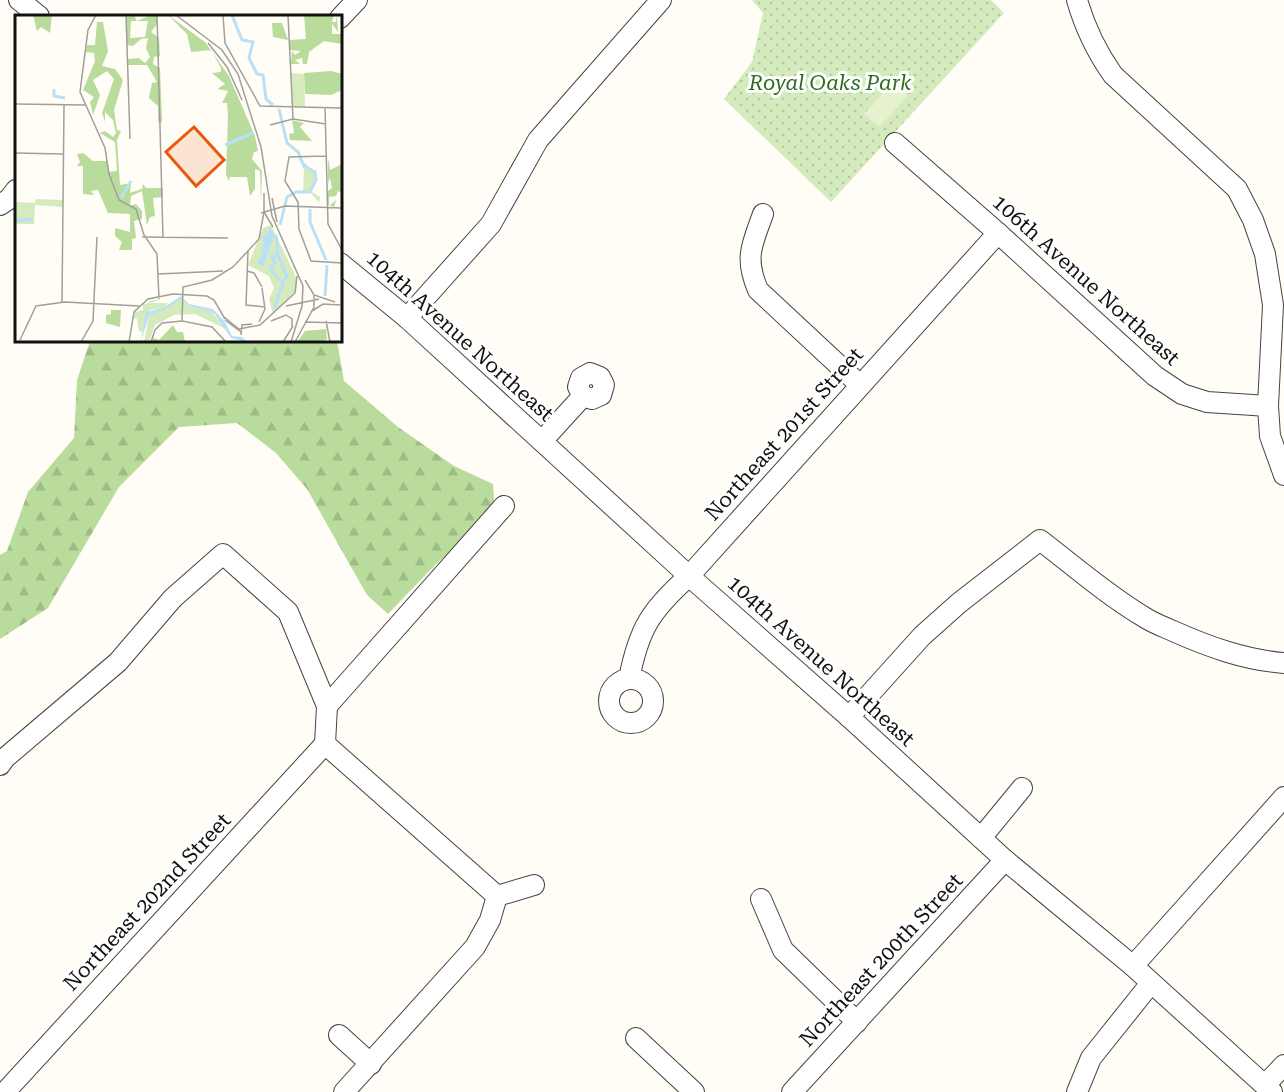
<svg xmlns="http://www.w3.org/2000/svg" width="1284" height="1092" font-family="'Roboto Serif',serif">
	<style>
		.grass { fill: url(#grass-dots) }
		.forest { fill: url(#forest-firs) }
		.pitch { fill: #e6f2cf }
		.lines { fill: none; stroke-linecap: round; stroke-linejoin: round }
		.minor-casing { stroke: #444; stroke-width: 22 }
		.minor { stroke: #fff; stroke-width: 20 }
		.labels { text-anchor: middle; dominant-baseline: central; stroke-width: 6; stroke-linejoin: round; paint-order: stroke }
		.park-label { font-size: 21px; font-style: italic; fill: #2f6b1f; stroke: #fff }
		.street-label { font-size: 21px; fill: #111; stroke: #fff }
		.inset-river { fill: none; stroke: #b9e0f7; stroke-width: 3 }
		.inset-road { fill: none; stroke: #a09f9a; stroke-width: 1.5 }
		.view { fill: #e8590c; fill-opacity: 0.15; stroke: #e8590c; stroke-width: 3 }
		.inset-edge { fill: none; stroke: #111; stroke-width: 3 }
	</style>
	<defs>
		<pattern id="grass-dots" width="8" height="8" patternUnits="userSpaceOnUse" patternTransform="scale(1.5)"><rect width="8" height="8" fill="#d5ebbd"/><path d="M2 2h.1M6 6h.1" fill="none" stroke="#b6c8a1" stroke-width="1.8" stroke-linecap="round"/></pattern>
		<pattern id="forest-firs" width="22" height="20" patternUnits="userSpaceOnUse" patternTransform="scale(1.5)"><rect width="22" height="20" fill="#b9dc9c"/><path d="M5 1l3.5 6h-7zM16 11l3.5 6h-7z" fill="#9ebc85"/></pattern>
	</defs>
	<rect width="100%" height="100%" fill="#fffdf5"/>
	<polygon class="grass" points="752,0 991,0 1004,13 831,202 724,99 752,62 763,13"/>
	<polygon class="forest" points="90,341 337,341 344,381 398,427 454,466 493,484 495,514 437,563 388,614 367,595 307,489 276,453 237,423 179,427 119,487 48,608 0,639 0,555 7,551 28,492 74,438 77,380"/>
	<polygon class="pitch" points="892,83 908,96 879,127 864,114"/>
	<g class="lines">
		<g class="minor-casing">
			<g id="minor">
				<polyline points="19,0 39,16"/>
				<path d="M1077 0C1085 28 1096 51 1113 75L1237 189 1253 220 1265 254 1273 305 1268 406 1270 436 1284 475"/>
				<polyline points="340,18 357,0"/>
				<polyline points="895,143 998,233 1155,376 1182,394 1207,402 1268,406"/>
				<polyline points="0,205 9,199 16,190"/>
				<path d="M763 214C752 245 744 257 758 290L860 385"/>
				<polyline points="340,263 407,318 689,576 849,717 1005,860 1133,966 1272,1092"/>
				<polyline points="407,318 491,224 538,140 661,0"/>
				<polyline points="542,441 583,396 592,399 601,395 604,385 600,377 590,373 581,378 578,387 583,396"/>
				<path d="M629 679C639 628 651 610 689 576L998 233"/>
				<circle cx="631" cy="701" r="22"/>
				<polyline points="327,706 504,506"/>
				<path d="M849 717 922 636 959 603 1040 540C1074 566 1107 595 1144 617 1153 623 1164 627 1173 631 1209 647 1245 660 1284 663"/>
				<polyline points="0,765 5,758 118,662 173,598 223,554 288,612 327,706 325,744 497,896"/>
				<polyline points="981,838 1022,788"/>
				<polyline points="497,896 534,885"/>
				<polyline points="761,899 783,950 857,1022"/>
				<polyline points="1133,966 1284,797"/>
				<polyline points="339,1035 371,1064"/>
				<polyline points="636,1038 694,1092"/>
				<polyline points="1265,1085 1284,1065"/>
				<polyline points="5,1092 325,744"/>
				<polyline points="344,1092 475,947 490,920 497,896"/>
				<polyline points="792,1092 1005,860"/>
				<polyline points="1077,1092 1091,1058 1151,983"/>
			</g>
		</g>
		<use href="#minor" class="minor"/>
	</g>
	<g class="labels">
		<g class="park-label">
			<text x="830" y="83">Royal Oaks Park</text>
		</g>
		<g class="street-label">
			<text transform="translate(1086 280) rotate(42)">106th Avenue Northeast</text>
			<text transform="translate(460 336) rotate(42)">104th Avenue Northeast</text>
			<text transform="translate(784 434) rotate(-48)">Northeast 201st Street</text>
			<text transform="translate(821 661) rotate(42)">104th Avenue Northeast</text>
			<text transform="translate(147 902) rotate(-47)">Northeast 202nd Street</text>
			<text transform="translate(881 960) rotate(-47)">Northeast 200th Street</text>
		</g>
	</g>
	<g transform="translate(15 15)">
		<rect width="327" height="327" fill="#fffdf5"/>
		<path d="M276 58 289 59 290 92 278 91ZM21 184 48 185 47 192 20 190 19 209H0V187L20 188ZM167 283 172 290 197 297 211 314 180 299 159 300 140 310 134 327H129L134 300ZM145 284 136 288H153L148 293 135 295 127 317 124 316 122 304 118 303 120 297 128 295V289L135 288 134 286Z" fill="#d5ebbd"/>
		<path d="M18 0H37L35 18 26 12 22 16ZM136 0H142L143 8 136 17 144 23 145 41 139 42 138 49 145 53 147 107H143V91L134 83 137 68 142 67 132 50H112V44L124 43 130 48 135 42 131 33 133 23 126 24 118 31 112 30 111 2 119 1 122 6ZM116 6H133L130 22 115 23ZM153 0 190 27 214 61 240 121 243 136 239 137 237 144 247 156 246 187 245 156 240 154V174L235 181 232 162H215L214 166 211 160 213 101 212 88H207L213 76 202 74 210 69 197 58 206 57V53L196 35 176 37 172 19ZM289 0H319L317 7H321L322 0 323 17 317 9V19H327V29L309 26 294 37 292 49H288L287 43 280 45 285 49H276L277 36 280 40 286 36 275 35V25L291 24ZM82 7H88L93 36 87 51 100 54 108 65 99 95 102 115 106 116 102 125 105 170 116 168 115 178 127 174 128 169 131 173H148V182L138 183 140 201 135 202 132 210 127 176 116 181 115 191 121 189 127 196V204L119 206 121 223 117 224V235H104L107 227 100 221V213L115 217V199L93 198 83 175 76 176 79 180 68 179V151H62L65 147 62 139 68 138 78 146H92L93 157 102 156 100 127 85 118 90 116 98 122 101 118 98 105 90 97V107L87 98 99 64 92 56 78 65 85 80 78 100 75 87 79 82 68 75 80 46 79 38 71 37 72 30H80ZM257 8H267L273 25 258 22ZM316 56 327 59V75L316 80 290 79 289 58ZM277 105 289 108 285 112 297 126 275 125 274 119 279 118ZM313 143 315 155 327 149V178L323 176 321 181 314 182V191L321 185 319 192 313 190V176L317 173 315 163 313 168ZM96 295H106L105 312 91 308V300L96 299ZM158 310 162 317H168L170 327H136L139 323 144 325ZM311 314 312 324 306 327H282L290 316Z" fill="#b9dc9c" fill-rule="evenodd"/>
		<path d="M283 142 301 158 297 177 305 182 304 188 296 178H288L289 155ZM256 210 282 264 281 276 258 299 254 284 259 273 254 261 233 250 248 213Z" fill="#d5ebbd"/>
		<path d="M256 213 259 221 248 252 242 247 247 241 248 222ZM166 281 174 289 198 294 210 307 217 321 227 322 232 327 216 323 199 298 172 290 167 283 149 295 134 300 126 327 131 297 148 293Z" fill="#b9e0f7"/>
		<path class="inset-river" d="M217 0 227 25 238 27 234 43 242 59 248 60 251 84 258 90M39 74V81L50 83M264 94 272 128 283 137 289 151 300 157 301 165 295 177H281L272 182 265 210M210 130 238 118M106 183 116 166M295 194V207L311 245M0 206 18 204M263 240 272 262 268 266M310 281 312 250M259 294 268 268 255 254 260 248 257 242 263 239 261 220"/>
		<path class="inset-road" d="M81 0 73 15 65 77 90 133 94 159 104 185 121 194 129 220 142 239 144 284M111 0 115 124M142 0 148 223M161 0 207 35 223 59 246 132 257 201 288 271 287 291 276 327M208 0 210 28 245 91 327 93M273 0 278 104M193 28 212 52 227 85M0 89 71 90M310 92 313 209 327 235M255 110 278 104 311 109M0 138 48 139M311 141 274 142 270 166 283 187 284 214 296 246 327 248M249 178V197L258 212M257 183 262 207M246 198 270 191 327 193M127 222 213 223M233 236 231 290 250 292M232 256 239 258 247 272M143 259 208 256M290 265 299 280 320 287M47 288 49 90M271 291 304 284M297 296 308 289 325 290M209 302 224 314 245 310 280 278 282 261M210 305 226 317M256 306 271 300 277 304V313M311 306 315 327M244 307 250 294 247 273M290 307 327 308M226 320 227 310 237 309M5 325 21 291 50 287 124 291M66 327 78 306 82 222M114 327 119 297 133 284 158 279 192 281 199 285 210 304M136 327 140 315 147 308 167 306M211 327 197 312 167 306 168 272 197 265 218 252 244 224 249 197M268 327 278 311M280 327 299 292V280"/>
		<path class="view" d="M179 112 209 145 181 171 151 137Z"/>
		<rect width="327" height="327" class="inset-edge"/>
	</g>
</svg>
